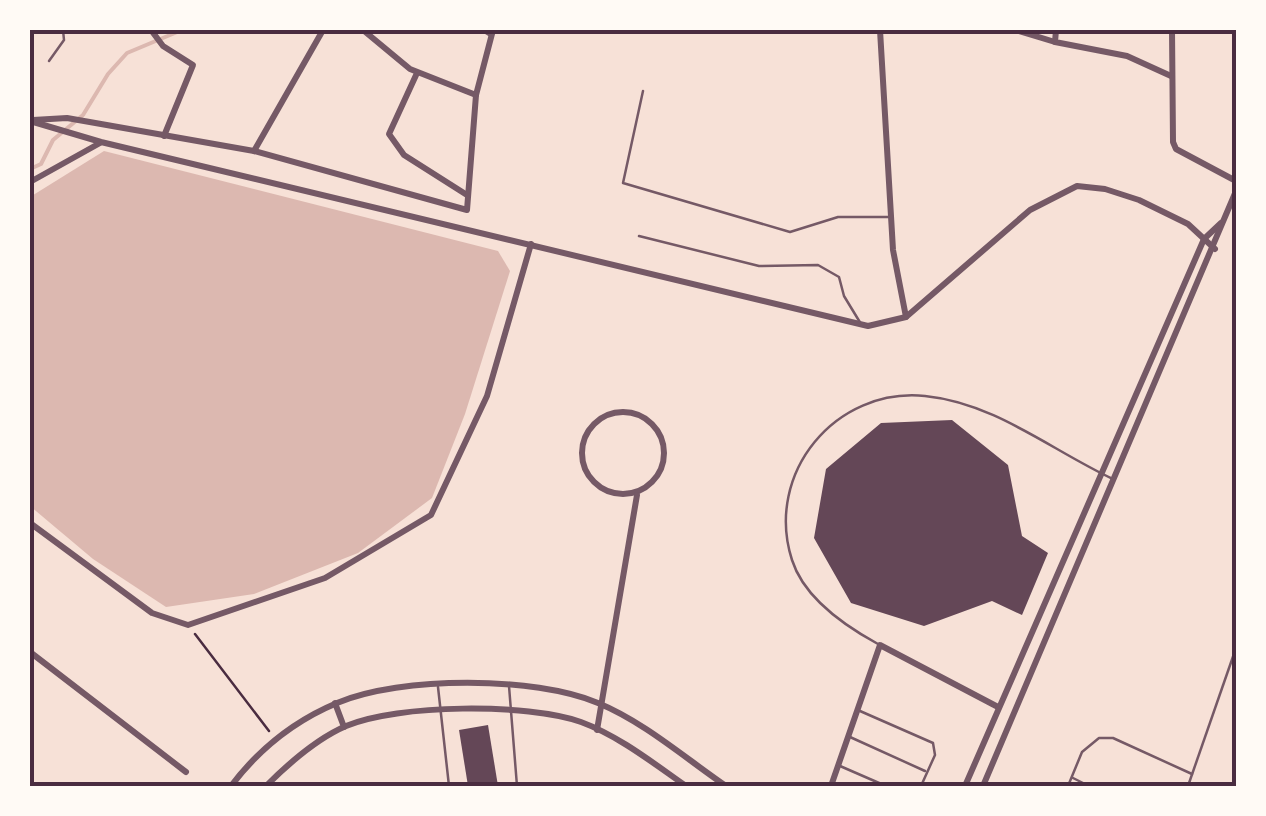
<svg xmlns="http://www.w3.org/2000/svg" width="1266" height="816" font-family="'Titillium Web',sans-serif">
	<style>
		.water { fill: #dcb8b0 }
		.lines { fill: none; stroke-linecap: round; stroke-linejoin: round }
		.stream { stroke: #dcb8b0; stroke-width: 4 }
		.building { fill: #644757 }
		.path { stroke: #4a2c40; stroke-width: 2.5 }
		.service { stroke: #755966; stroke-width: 2.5 }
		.minor { stroke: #755966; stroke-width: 6 }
		.neatline { fill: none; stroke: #4a2c40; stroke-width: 4 }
	</style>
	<rect width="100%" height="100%" fill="#f7e1d7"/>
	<polygon class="water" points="104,151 498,251 510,271 465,414 432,498 358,553 254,594 166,607 93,559 30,506 30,197"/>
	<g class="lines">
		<polyline class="stream" points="30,169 41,164 53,140 83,115 108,74 127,53 182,30"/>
	</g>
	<g class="building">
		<polygon points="952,420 1008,465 1022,536 1048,553 1022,615 992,601 924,626 851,603 814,538 826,469 881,423"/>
		<polygon points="488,725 498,786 468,786 459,730"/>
	</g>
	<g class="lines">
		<polyline class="path" points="195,634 269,731"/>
		<g class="service">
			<polyline points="481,30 489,35"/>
			<polyline points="49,61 64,40 63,30"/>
			<polyline points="643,91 623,183 790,232 838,217 888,217"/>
			<polyline points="639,236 759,266 818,265 839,277 844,296 861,324"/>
			<path d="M878 644C845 626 804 598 792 560 764 473 836 387 925 396 995 403 1051 450 1113 479"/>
			<polyline points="509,686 517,786"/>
			<polyline points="438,687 449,786"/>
			<polyline points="860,711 933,743 935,755 921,786"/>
			<polyline points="850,737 925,771"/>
			<polyline points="1236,763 1236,771"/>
			<polyline points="840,766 886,786"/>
			<polyline points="1073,778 1089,786"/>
			<polyline points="1068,786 1082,752 1099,738 1113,738 1192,774"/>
			<polyline points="1188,786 1236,648"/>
		</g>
		<g class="minor">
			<polyline points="151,30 163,46 193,65 164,136"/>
			<polyline points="363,30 410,69 476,95"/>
			<polyline points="880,30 893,250 906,317"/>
			<polyline points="1016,30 1055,42"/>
			<polyline points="1056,30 1055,42 1127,56 1171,76"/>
			<polyline points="1172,30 1173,142 1176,149 1236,181"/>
			<polyline points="417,73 389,134 404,155 467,195"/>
			<polyline points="33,120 67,118 254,151 467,210 476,95 493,30"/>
			<polyline points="30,121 101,142 868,326 906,317 1030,210 1077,186 1105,189 1139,200 1188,224 1215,249"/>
			<polyline points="254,151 323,30"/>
			<polyline points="30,182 100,143"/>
			<circle cx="623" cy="453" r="41"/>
			<polyline points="30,523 152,613 188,625 325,578 431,515 487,396 531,244"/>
			<polyline points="30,652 186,772"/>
			<polyline points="335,703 344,727"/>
			<polyline points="597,730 637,495"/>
			<path d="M231 786C259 749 294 721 337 703 401 676 534 676 598 703 644 722 685 758 726 786"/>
			<path d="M266 786C289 763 316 739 346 726 398 704 527 703 581 722 619 736 653 763 686 786"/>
			<polyline points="831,786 880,645 998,707"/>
			<polyline points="965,786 1204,239 1221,223"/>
			<polyline points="983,786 1236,191"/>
		</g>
	</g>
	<rect width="1266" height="816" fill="none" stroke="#fffaf5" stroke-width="65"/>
	<rect x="32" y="32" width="1202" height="752" class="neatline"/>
</svg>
